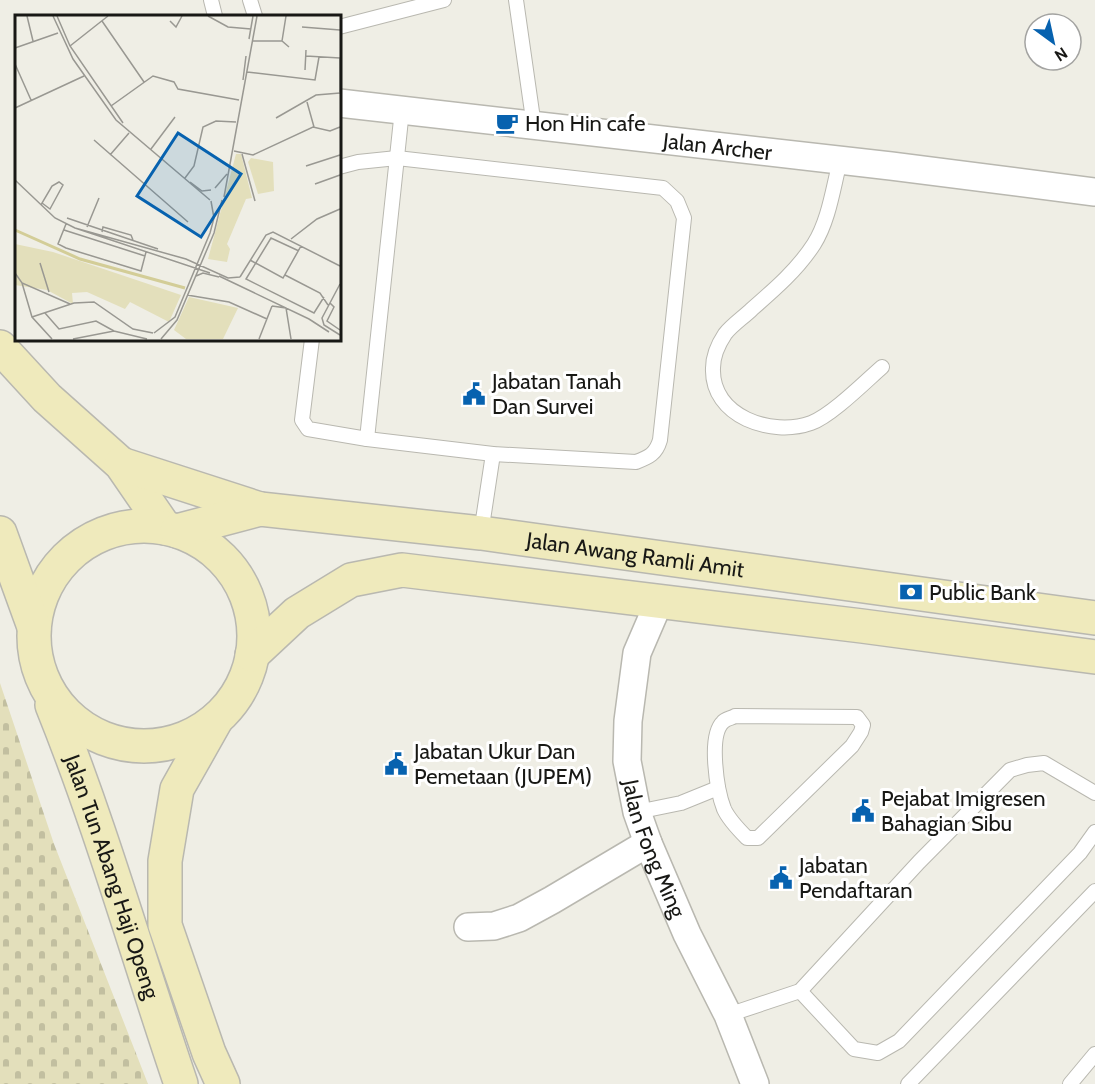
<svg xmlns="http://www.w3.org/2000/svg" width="1095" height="1084" font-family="Cabin,sans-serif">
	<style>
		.cemetery { fill: url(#cemetery-stones) }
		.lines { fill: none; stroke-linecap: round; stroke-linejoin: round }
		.lane-casing { stroke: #b9b8b0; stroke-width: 16 }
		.street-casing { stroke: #b9b8b0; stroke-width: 30 }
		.secondary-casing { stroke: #b9b8b0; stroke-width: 36 }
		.lane { stroke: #fff; stroke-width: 14 }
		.street { stroke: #fff; stroke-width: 27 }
		.secondary { stroke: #efeabc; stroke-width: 33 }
		.labels { text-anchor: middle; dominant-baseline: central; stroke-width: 6; stroke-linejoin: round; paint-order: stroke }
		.poi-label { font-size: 22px; fill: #181815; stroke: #fff; text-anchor: start }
		.street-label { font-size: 22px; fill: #181815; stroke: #fff }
		.inset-river { fill: none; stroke: #d3cd97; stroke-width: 3 }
		.inset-road { fill: none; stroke: #999892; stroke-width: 1.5 }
		.view { fill: #0762af; fill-opacity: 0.15; stroke: #0762af; stroke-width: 3 }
		.inset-edge { fill: none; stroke: #181815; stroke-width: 3 }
	</style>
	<defs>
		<pattern id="cemetery-stones" width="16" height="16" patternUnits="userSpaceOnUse" patternTransform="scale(1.5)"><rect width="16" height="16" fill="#e3dfbb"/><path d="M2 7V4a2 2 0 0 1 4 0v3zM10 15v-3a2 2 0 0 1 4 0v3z" fill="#c2bfa0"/></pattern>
	</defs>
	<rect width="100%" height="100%" fill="#efeee5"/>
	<polygon class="cemetery" points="0,683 54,844 148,1084 0,1084"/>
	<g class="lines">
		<g class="lane-casing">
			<g id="lane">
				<polyline points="211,0 215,16"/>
				<polyline points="250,0 255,16"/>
				<polyline points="516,0 534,126"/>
				<polyline points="339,27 444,0"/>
				<path d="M840 161C833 188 829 220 814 244 798 269 775 289 752 309 744 317 732 325 725 334 719 343 713 356 713 368 711 417 772 437 811 423 831 416 866 381 882 367"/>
				<path d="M312 339 302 420 308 429 367 439 493 454 636 462C649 457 656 454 660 440L684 218 677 201 663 188 397 158 358 162 339 167"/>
				<polyline points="367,439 402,110"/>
				<polyline points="481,533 493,454"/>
				<path d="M735 716 857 717 863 725 861 732 852 746 758 838H747C739 830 729 820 724 809 717 791 708 736 723 722 725 719 732 718 735 716Z"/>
				<polyline points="637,812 681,803 718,788"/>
				<polyline points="800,991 854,1049 878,1053 899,1041 1080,853 1095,832"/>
				<polyline points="728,1015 800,991 919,862 1010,770 1027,765 1044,763 1095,793"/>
				<polyline points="908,1084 1095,891"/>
				<polyline points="1070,1084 1095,1054"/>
			</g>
		</g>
		<g class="street-casing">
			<g id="street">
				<path id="s1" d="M339 103 891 166 1095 192"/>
				<path id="s2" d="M659 602 637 653 628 721 627 761 637 812 648 843 687 934 728 1015 755 1084"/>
				<polyline points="468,927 494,926 519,918 552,900 648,843"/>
			</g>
		</g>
		<g class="secondary-casing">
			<g id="secondary">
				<polyline points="0,347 47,398 121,464 165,528"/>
				<polyline points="121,464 260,509"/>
				<circle cx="144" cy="636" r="110"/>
				<path id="s3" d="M177 531 260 509 481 533 1095 618"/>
				<polyline points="0,533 34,627"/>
				<polyline points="252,655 297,613 351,580 402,570 862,626 1095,657"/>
				<path id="s4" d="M52 705C102 829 138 958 181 1084"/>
				<polyline points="216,720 177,789 165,861 165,925 209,1053 223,1084"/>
			</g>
		</g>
		<use href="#lane" class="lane"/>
		<use href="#street" class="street"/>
		<use href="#secondary" class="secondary"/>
	</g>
	<defs>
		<g id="cafe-bare" transform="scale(1.8)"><path d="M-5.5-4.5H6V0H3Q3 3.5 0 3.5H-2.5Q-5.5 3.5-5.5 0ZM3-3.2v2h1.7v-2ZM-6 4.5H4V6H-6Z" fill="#0762af" stroke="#fff" stroke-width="2.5" paint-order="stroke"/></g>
		<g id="civic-bare" transform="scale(1.8)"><path d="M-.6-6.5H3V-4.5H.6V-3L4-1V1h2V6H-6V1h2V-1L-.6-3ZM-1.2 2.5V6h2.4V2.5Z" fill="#0762af" stroke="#fff" stroke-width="2.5" paint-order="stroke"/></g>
		<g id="bank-bare" transform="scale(1.8)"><path d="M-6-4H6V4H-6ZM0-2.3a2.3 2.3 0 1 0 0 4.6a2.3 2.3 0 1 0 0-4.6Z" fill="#0762af" stroke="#fff" stroke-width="2.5" paint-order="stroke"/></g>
	</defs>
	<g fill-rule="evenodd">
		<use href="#cafe-bare" x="507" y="123"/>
		<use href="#civic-bare" x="474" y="394"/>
		<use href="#bank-bare" x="911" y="592"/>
		<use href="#civic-bare" x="396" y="764"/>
		<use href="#civic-bare" x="863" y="811"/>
		<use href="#civic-bare" x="781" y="878"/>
	</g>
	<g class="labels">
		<g class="poi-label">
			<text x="525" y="123">Hon Hin cafe</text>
			<text x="492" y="381">Jabatan Tanah<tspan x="492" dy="25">Dan Survei</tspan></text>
			<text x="929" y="592">Public Bank</text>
			<text x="414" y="751">Jabatan Ukur Dan<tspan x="414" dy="25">Pemetaan (JUPEM)</tspan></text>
			<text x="881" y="798">Pejabat Imigresen<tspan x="881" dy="25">Bahagian Sibu</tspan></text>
			<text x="799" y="865">Jabatan<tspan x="799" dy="25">Pendaftaran</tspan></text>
		</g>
		<g class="street-label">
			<text stroke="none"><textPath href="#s1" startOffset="381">Jalan Archer</textPath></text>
			<text stroke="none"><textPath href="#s3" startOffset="464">Jalan Awang Ramli Amit</textPath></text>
			<text stroke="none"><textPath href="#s2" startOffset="256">Jalan Fong Ming</textPath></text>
			<text stroke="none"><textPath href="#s4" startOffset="182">Jalan Tun Abang Haji Openg</textPath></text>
		</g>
	</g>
	<g transform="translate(15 15)">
		<rect width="326" height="326" fill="#efeee5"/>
		<path d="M221 139H226L237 183 231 184 212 229 215 234 212 247 193 244Z" fill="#e3dfbb"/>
		<path d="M0 229 38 237 166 280 154 307 115 287 110 294 72 277 57 278 58 289 32 275 0 270ZM174 282 223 293 208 324H171L159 315Z" fill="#e3dfbb"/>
		<path d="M236 143 258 147 259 176 243 179 233 147Z" fill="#e3dfbb"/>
		<path class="inset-river" d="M0 215 65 244 170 273"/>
		<path class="inset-road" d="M12 1 18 26M38 1 58 44 101 105 195 185M42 1 55 31 108 108M193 1 213 12 236 14M87 6 129 67M155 6 161 12 167 1M287 12 325 15M234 24 238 1M237 26H267L274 32M267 26 271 1M55 31 93 1M0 33 43 18M291 41 325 43M0 49 16 85M290 55 291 35M232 57 300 65 304 42M228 65 231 41M325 77V43M292 87 299 112M96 91 138 61 159 67 163 74 224 85M0 93 69 61M261 103 301 80 325 78M79 125 173 207M136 134 160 102M219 136 238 140 298 112 315 116 325 112M227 139 240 186M95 140 114 118M291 151 325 140M170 163 179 151 188 112 201 106 221 107M0 165 40 203 60 213 171 244 213 263 225 262M175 167 187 176 196 175M300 169 325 160M200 173 212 159M209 182 242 1M26 190 27 188 37 171 44 167 48 170 35 194 27 188M52 203 143 234M51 209 43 229 51 233 126 256 131 237M72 212 84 183M60 213 195 258M49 215 130 241M87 217 88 212 116 220 118 225M276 224 302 204 325 194M284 236 256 223 231 264 299 298 309 282M235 245 268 263 286 231M25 248 34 277M0 258 7 268 55 289M270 260 305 278 313 290M181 261 188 258 204 262M204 261 294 304M225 262 251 220 258 217 325 251M7 268 17 302 37 324M325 269 307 303 309 310 325 320M172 280 214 287 252 304M315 288 319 292 312 306 325 315M257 291 271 293 276 324M30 298 44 314 81 306 99 316M17 302 59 288 79 287 118 314 138 318M294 304 314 317M139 318 160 302 195 218 199 203 196 186M58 324 99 316 132 324M146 324 162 305 199 218 207 185M244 324 257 291"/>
		<path class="view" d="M163 118 226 159 186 222 122 181Z"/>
		<rect width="326" height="326" class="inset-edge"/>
	</g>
	<g transform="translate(1053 42) rotate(147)"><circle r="28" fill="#ffffff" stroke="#a3a3a1" stroke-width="1.5"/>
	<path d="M0-4.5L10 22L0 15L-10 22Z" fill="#0762af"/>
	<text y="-9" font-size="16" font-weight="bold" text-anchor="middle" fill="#181815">N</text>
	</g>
</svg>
